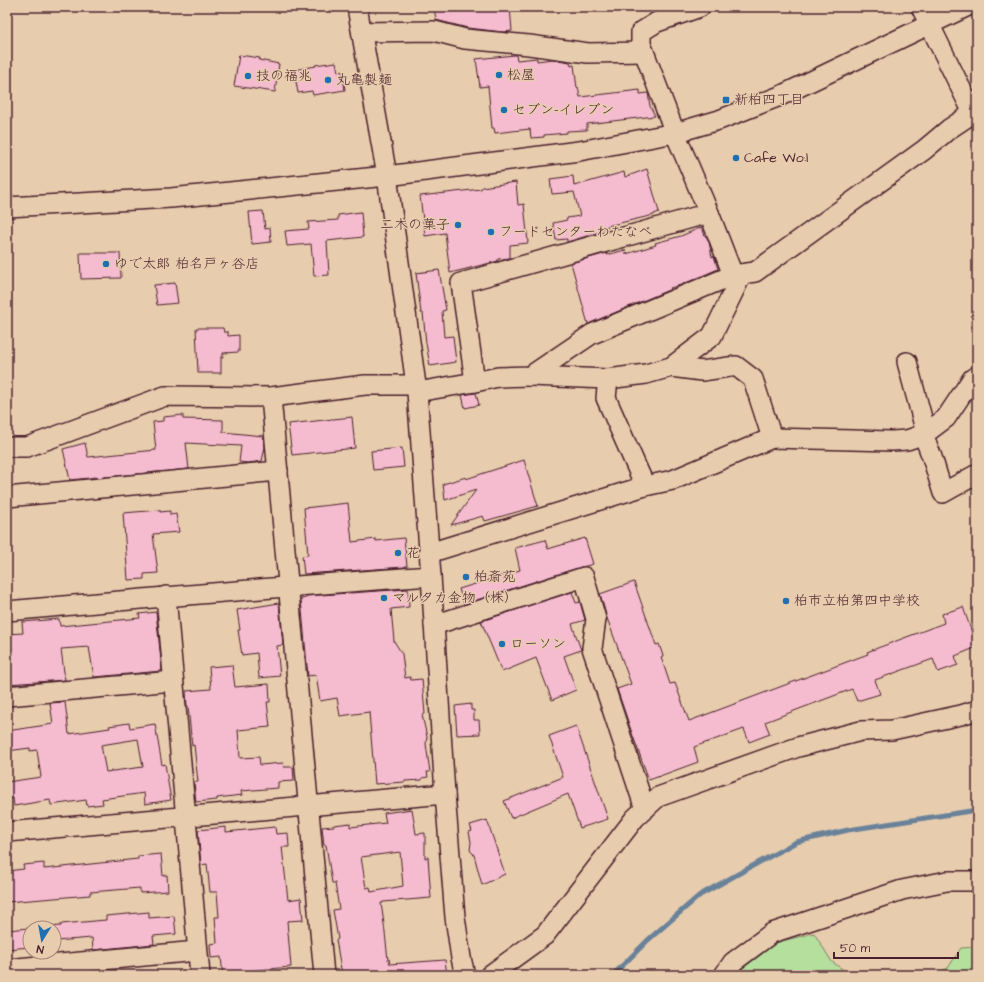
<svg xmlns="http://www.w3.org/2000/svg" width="984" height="982" font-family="'Architects Daughter','Klee One',sans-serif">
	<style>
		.green { fill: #b4df9d; stroke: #7f7f64 }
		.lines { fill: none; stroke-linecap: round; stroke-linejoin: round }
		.stream { stroke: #6b8299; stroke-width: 5 }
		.building { fill: #f5bccf; stroke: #4a1f2b; fill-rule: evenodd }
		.minor-casing { stroke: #4a1f2b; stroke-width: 22 }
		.minor { stroke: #e7cdae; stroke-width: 19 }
		.poi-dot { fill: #1f6fb2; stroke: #e7cdae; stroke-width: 1.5 }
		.labels { text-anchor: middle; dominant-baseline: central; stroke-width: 3; stroke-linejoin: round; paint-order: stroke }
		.poi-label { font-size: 14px; fill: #4a1f2b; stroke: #e7cdae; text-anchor: start }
	</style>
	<rect width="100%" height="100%" fill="#e7cdae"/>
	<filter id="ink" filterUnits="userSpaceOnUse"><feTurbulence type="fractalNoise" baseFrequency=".025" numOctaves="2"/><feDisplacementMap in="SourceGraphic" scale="8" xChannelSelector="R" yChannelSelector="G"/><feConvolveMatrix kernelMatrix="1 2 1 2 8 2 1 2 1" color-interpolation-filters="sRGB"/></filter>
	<g filter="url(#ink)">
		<g class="green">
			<polygon points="814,933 832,962 851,975 736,975 739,971 778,942"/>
			<polygon points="977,947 977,975 933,975 948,968 961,948"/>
		</g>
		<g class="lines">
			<polyline class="stream" points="613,975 648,940 700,895 796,842 848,830 977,810"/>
		</g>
		<g class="building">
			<polygon points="434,7 510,7 512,31 503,32 468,28 436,20"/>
			<polygon points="239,55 260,58 259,60 279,64 275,92 234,86"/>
			<polygon points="515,55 516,55 517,60 537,58 537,61 552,59 570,62 571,66 574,65 577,88 578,87 580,97 640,90 640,94 648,93 650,106 655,116 587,124 587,130 567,131 567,133 544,135 544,137 531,138 530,129 495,133 494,128 492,128 488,86 480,87 476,59"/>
			<polygon points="336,62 338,72 342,71 345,90 313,95 312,91 298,93 294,70 316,66 315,65"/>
			<polygon points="647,169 659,212 654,214 654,215 607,226 607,227 600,229 600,232 567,242 567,239 556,240 553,223 567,220 567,218 580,216 574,192 552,194 550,179 573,176 574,186 624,172 625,177"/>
			<polygon points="516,182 518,205 524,204 528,243 510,245 510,258 498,259 498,261 450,273 445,233 425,236 420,196 481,189 482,187"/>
			<polygon points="263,211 265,229 270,228 271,242 252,244 249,212"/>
			<polygon points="361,212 363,237 327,241 329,275 314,276 311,244 287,246 285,231 309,229 308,222 338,220 338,215"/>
			<polygon points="702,227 705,236 706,236 709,242 712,257 714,256 718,269 681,285 670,288 671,289 588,324 571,263 607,253 607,255 625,250 626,254 656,245 655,243 681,236"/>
			<polygon points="80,253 120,253 121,278 81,279"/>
			<polygon points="439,270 446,310 442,311 444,337 453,336 456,362 430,366 426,343 423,313 421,313 416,273"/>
			<polygon points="175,283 178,303 157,305 154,285"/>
			<polygon points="196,328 223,328 224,332 228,332 228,336 239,335 239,352 223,353 223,357 221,357 221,373 198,373"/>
			<polygon points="476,393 479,405 465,408 462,395"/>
			<polygon points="183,415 183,419 223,420 223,432 263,436 265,447 262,461 248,463 239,462 241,446 186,443 189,469 95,478 95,477 89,478 70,480 63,449 85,443 88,457 156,450 153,422 163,421 163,417"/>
			<polygon points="352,417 355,448 292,455 288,424"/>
			<polygon points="402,448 404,467 373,470 371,451"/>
			<polygon points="524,460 528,474 538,506 485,521 483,516 451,525 476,490 445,500 443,484 466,477 466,479"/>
			<polygon points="348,503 352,542 376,539 376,541 404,538 407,566 405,566 405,567 304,574 302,556 308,555 304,508"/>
			<polygon points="160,510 160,512 170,511 170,515 176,514 179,532 153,534 158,573 144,574 144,579 128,580 123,513"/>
			<polygon points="585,538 593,564 586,566 581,567 464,604 459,589 520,570 515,548 545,540 548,549"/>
			<polygon points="634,582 656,645 659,644 663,656 661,657 670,684 675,683 689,721 868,654 867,652 944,623 942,614 963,607 977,647 955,656 958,665 938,672 933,659 875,680 880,694 857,701 852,689 765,722 770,734 749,742 744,729 694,747 698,762 649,780 633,736 617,689 631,684 607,618 600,594"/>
			<polygon points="408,589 409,607 391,609 394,641 402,654 405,678 410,677 411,680 422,679 425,714 422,715 427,737 426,744 430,772 427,772 428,777 422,778 422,780 405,781 405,782 375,784 369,712 340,716 337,698 320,701 316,675 308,676 301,599 306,598 306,596"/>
			<polygon points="572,592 576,603 580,602 585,620 572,624 581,650 564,656 576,690 552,700 536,658 502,672 481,621"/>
			<polygon points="279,603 283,645 277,646 280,676 259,678 257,653 242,655 238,630 240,630 237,610"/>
			<polygon points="156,612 162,671 94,677 89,647 61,649 65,680 7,684 7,634 23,633 22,622 59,619 60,626 140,618 139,614"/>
			<polygon points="232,665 235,687 269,684 270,702 267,702 270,727 238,730 240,758 259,757 260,765 283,763 284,767 293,767 294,781 278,782 278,788 241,791 242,795 217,798 217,800 196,802 194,782 198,782 194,745 192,746 188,706 187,706 186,691 211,689 209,667"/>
			<path d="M65 702 69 734 110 728 109 726 129 723 130 728 155 724 162 765 165 764 171 800 145 804 144 793 102 799 103 804 87 806 86 800 51 805 50 800 14 806 13 798 7 799V782L41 777 37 750 30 751V748L7 751V731L53 724 50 703ZM138 739 143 767 106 772 101 745Z"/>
			<polygon points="471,704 471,710 474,710 474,720 479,720 480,734 457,735 455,706"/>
			<polygon points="576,726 608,819 580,828 568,794 511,818 504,801 563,777 549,736"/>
			<path d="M412 809 416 834 425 833V858L428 857 431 898 383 902V903H381L384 924 388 960 389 959 390 964 445 960 447 975H342L336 940 338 939 333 910 339 909 335 883H332L326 845H324L322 827 334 826V825L350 823V827L386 823 384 813ZM400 852 403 886 371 892 370 887 366 888 361 857Z"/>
			<polygon points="487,820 505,874 482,885 474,855 470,850 471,842 469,832 472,831 470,825"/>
			<polygon points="226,827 226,832 275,827 276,834 288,833 289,847 282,847 288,900 301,898 303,920 287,921 291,967 246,971 247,975 223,975 221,957 211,958 210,944 217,943 215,917 219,917 217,892 210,892 207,864 201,865 198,830"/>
			<polygon points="161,854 163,876 167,875 168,891 140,893 140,888 90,892 90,895 7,902 7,871 24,869 23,865 44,863 44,869 138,859 138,856"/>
			<polygon points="149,912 149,918 174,916 176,934 153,936 154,944 93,950 92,938 56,941 56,945 54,945 54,928 36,928 61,926 61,924 106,920 106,916"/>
			<polygon points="30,928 30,947 7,949 7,930"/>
			<polygon points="108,970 109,975 96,975 96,972"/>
		</g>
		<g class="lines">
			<g class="minor-casing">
				<g id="minor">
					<polyline points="357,7 387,176 417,392 431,576 445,794 455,917 461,958 465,975"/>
					<polyline points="921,7 973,113"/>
					<polyline points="362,32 434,31 465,39 529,45 588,53 644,52"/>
					<polyline points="7,207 171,198 387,176 579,151 675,133 719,120 780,96 966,7"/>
					<polyline points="709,213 733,275"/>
					<polyline points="907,362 926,433"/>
					<polyline points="671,367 712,336 742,274"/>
					<polyline points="530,376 608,379 646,374 671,367 702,371 736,366 753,379 772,438"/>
					<polyline points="608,379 606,398 645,486"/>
					<polyline points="475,382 461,283 709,213 675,133 641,44 641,32 657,22 700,7"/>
					<polyline points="417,392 475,382 498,377 530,376 592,334 733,275 755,272 924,150 949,129 973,113 977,112"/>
					<polyline points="271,397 324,975"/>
					<polyline points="923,434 932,457 943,493 977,474"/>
					<polyline points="7,447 27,447 165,396 271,397 365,385 416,385"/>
					<polyline points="7,497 278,471"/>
					<polyline points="429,553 645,486 673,480 772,438 892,441 907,440 913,438 926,433 946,418 972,379 977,376"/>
					<polyline points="166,596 200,975"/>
					<path d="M7 611C148 598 289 586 431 576"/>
					<polyline points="434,625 584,577 596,619 592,648 645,809"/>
					<polyline points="7,696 173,681"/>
					<polyline points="7,832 445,794"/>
					<polyline points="7,969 197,951"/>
					<polyline points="490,975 545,935 635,818 658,797 798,747 861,731 892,730 961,715 977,710"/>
					<polyline points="724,975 733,962 772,933 902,890 947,881 977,881"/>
				</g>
			</g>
			<use href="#minor" class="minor"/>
		</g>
	</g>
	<g class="poi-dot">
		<circle cx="499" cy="75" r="4"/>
		<circle cx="248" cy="76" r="4"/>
		<circle cx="328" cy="80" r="4"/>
		<rect x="722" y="96" width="8" height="8" rx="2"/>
		<circle cx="504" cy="110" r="4"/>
		<circle cx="736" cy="158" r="4"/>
		<circle cx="458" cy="225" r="4"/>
		<circle cx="491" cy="232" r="4"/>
		<circle cx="106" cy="264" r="4"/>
		<circle cx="398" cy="553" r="4"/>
		<circle cx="466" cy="577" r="4"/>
		<circle cx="384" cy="598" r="4"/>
		<circle cx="786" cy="601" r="4"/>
		<circle cx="502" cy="644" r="4"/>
	</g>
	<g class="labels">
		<g class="poi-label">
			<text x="507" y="75">松屋</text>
			<text x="256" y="76">技の福兆</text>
			<text x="336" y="80">丸亀製麺</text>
			<text x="734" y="100">新柏四丁目</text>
			<text x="512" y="110">セブン-イレブン</text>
			<text x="744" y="158">Cafe Wo:l</text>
			<text x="450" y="225" text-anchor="end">二木の菓子</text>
			<text x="499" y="232">フードセンターわたなべ</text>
			<text x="114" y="264">ゆで太郎 柏名戸ヶ谷店</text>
			<text x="406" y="553">花</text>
			<text x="474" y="577">柏斎苑</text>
			<text x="392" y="598">マルタカ金物（株）</text>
			<text x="794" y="601">柏市立柏第四中学校</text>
			<text x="510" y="644">ローソン</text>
		</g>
	</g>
	<rect width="984" height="982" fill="none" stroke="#e7cdae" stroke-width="24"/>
	<rect x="12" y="12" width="960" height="958" fill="none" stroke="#4a1f2b" stroke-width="1.5" filter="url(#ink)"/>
	<g transform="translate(42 940) rotate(191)"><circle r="19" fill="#e7cdae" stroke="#a8877a"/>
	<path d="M0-3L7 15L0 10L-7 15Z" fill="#1f6fb2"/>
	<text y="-6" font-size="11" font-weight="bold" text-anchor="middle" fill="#4a1f2b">N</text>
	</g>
	<path d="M834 952v6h124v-6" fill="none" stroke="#4a1f2b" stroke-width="2"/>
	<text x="840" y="952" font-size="12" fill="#4a1f2b" stroke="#e7cdae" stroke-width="3" paint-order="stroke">50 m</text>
</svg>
